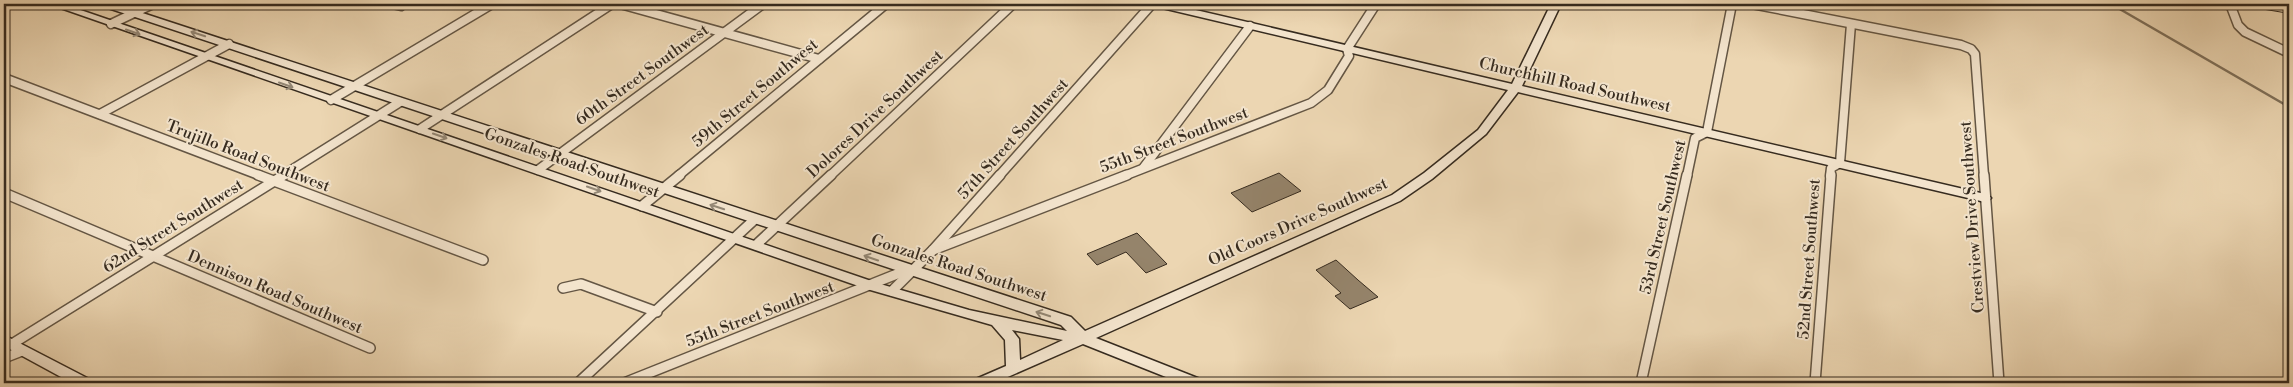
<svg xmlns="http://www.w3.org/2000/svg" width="2293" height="387" font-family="'Libre Bodoni',serif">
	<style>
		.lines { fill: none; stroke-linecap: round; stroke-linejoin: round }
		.stream { stroke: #7e6f59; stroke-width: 2.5 }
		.building { fill: #95846b; stroke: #362b1f }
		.street-far1-casing { stroke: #645644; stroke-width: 11 }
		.street-casing { stroke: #645644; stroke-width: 12 }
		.secondary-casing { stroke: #362b1f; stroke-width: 3 }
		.primary-casing { stroke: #362b1f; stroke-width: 2 }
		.street-far1 { stroke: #f3e4cd; stroke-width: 8 }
		.street { stroke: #f3e4cd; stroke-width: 9 }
		.secondary { fill: #f3e4cd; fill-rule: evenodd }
		.primary { fill: #ecd6b2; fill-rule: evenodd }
		.oneway { stroke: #948876 }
		.labels { text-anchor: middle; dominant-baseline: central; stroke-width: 4; stroke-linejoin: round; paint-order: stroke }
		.street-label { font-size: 16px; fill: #362b1f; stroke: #f3e4cd }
	</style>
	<rect width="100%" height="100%" fill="#ecd6b2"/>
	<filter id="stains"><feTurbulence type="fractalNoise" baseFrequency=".004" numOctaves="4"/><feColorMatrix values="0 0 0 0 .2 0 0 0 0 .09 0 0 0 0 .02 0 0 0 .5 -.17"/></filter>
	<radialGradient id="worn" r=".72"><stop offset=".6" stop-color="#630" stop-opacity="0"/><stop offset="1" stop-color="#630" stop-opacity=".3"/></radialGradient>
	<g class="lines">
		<polyline class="stream" points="2111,4 2289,107"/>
	</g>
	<g class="building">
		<polygon points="1279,173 1301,191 1252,212 1231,193"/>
		<polygon points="1137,233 1167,264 1146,273 1126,252 1097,265 1087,254"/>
		<polygon points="1336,260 1358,280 1378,297 1350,309 1335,296 1341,293 1316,270"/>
	</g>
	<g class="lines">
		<g class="street-far1-casing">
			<g id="street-far1">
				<polyline points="392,4 401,6"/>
				<polyline points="620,4 819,59"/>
				<polyline points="1752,4 1961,45 1971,49 1975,54 1984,176"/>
				<polyline points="2230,4 2238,25 2245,32 2289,53"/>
				<polyline points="111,24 153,4"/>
				<polyline points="4,78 261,176"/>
				<polyline points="331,100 492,4"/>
				<polyline points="100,114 229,44"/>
				<polyline points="420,129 612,4"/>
				<polyline points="1144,167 1250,26"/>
				<polyline points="538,170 763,4"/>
				<polyline points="282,176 400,102"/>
				<polyline points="678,176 886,4"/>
				<polyline points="830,176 1013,4"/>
				<polyline points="999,176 1152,4"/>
				<polyline points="1124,176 1311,103 1328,90 1349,56 1347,49 1376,4"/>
				<polyline points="1687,176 1695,138 1707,132 1732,4"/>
				<polyline points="1830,176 1831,168 1840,163 1851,24"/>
			</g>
		</g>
		<g class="street-casing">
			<g id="street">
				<polyline points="258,175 483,260"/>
				<polyline points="1984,175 1999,383"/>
				<polyline points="4,193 370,348"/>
				<polyline points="642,206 680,175"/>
				<polyline points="756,245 831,175"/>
				<polyline points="933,250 1127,175"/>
				<polyline points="563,288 581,284 657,312"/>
				<polyline points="892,291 933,250 1000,175"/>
				<polyline points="12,344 284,175"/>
				<polyline points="4,358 22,351"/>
				<polyline points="578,383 755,219"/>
				<polyline points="624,383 907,270"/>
				<polyline points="1641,383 1687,175"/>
				<polyline points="1815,383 1831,175"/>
			</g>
		</g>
		<g class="secondary-casing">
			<g id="secondary">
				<path d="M49 4H63L877 283 969 310 1067 331 1061 325 102 6 101 4H115L1071 317 1085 331 1392 195 1424 173 1478 130 1508 90 1158 7 1153 4H1170L1512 84 1551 4H1561L1522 86 1985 194 1991 198 1985 202 1518 92 1486 134 1432 179 1400 201 1096 338 1200 379 1202 383H1181L1083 344 994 383H974L976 379 1006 366 1005 340 992 325 867 289ZM1012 330 1063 340 1020 360 1019 339Z"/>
				<polygon points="4,335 89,379 91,383 72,383 4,346"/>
			</g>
		</g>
		<g class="primary-casing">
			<polygon id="primary" points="2248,4 2272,4 2289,7 2289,13 2254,7"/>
		</g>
		<use href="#street-far1" class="street-far1"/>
		<use href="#street" class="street"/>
		<use href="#secondary" class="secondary"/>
		<use href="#primary" class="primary"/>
	</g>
	<defs><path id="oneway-shaft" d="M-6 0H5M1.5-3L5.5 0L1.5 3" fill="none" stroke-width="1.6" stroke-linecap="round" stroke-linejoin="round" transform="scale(1.25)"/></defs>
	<g class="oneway">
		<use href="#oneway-shaft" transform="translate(133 32) rotate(19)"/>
		<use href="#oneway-shaft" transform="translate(198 34) rotate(-162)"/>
		<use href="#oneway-shaft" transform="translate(286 85) rotate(19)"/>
		<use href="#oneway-shaft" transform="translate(440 136) rotate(19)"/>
		<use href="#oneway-shaft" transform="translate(594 189) rotate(19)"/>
		<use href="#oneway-shaft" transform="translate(717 207) rotate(-162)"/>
		<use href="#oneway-shaft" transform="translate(871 258) rotate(-161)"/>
		<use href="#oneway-shaft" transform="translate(1043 314) rotate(-162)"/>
	</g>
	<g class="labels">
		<g class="street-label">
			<text transform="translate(642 75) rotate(-36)">60th Street Southwest</text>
			<text transform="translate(1575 85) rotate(13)">Churchhill Road Southwest</text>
			<text transform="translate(755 93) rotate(-40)">59th Street Southwest</text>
			<text transform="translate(875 114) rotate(-43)">Dolores Drive Southwest</text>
			<text transform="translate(1013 139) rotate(-48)">57th Street Southwest</text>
			<text transform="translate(1174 140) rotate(-21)">55th Street Southwest</text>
			<text transform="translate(248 156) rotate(21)">Trujillo Road Southwest</text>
			<text transform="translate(572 163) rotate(19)">Gonzales Road Southwest</text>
			<text transform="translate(1663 217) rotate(-77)">53rd Street Southwest</text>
			<text transform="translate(1972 217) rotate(-94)">Crestview Drive Southwest</text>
			<text transform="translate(1298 222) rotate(-24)">Old Coors Drive Southwest</text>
			<text transform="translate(173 226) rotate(-32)">62nd Street Southwest</text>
			<text transform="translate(1809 259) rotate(-86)">52nd Street Southwest</text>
			<text transform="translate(959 268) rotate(18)">Gonzales Road Southwest</text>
			<text transform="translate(275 292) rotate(23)">Dennison Road Southwest</text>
			<text transform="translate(760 314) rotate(-21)">55th Street Southwest</text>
		</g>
	</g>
	<rect width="2293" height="387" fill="none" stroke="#ecd6b2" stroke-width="20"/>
	<rect x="5" y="5" width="2283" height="377" fill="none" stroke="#362b1f" stroke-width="2.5"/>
	<rect x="10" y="10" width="2273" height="367" fill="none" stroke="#362b1f"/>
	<rect width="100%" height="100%" filter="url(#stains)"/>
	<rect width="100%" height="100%" fill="url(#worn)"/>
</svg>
